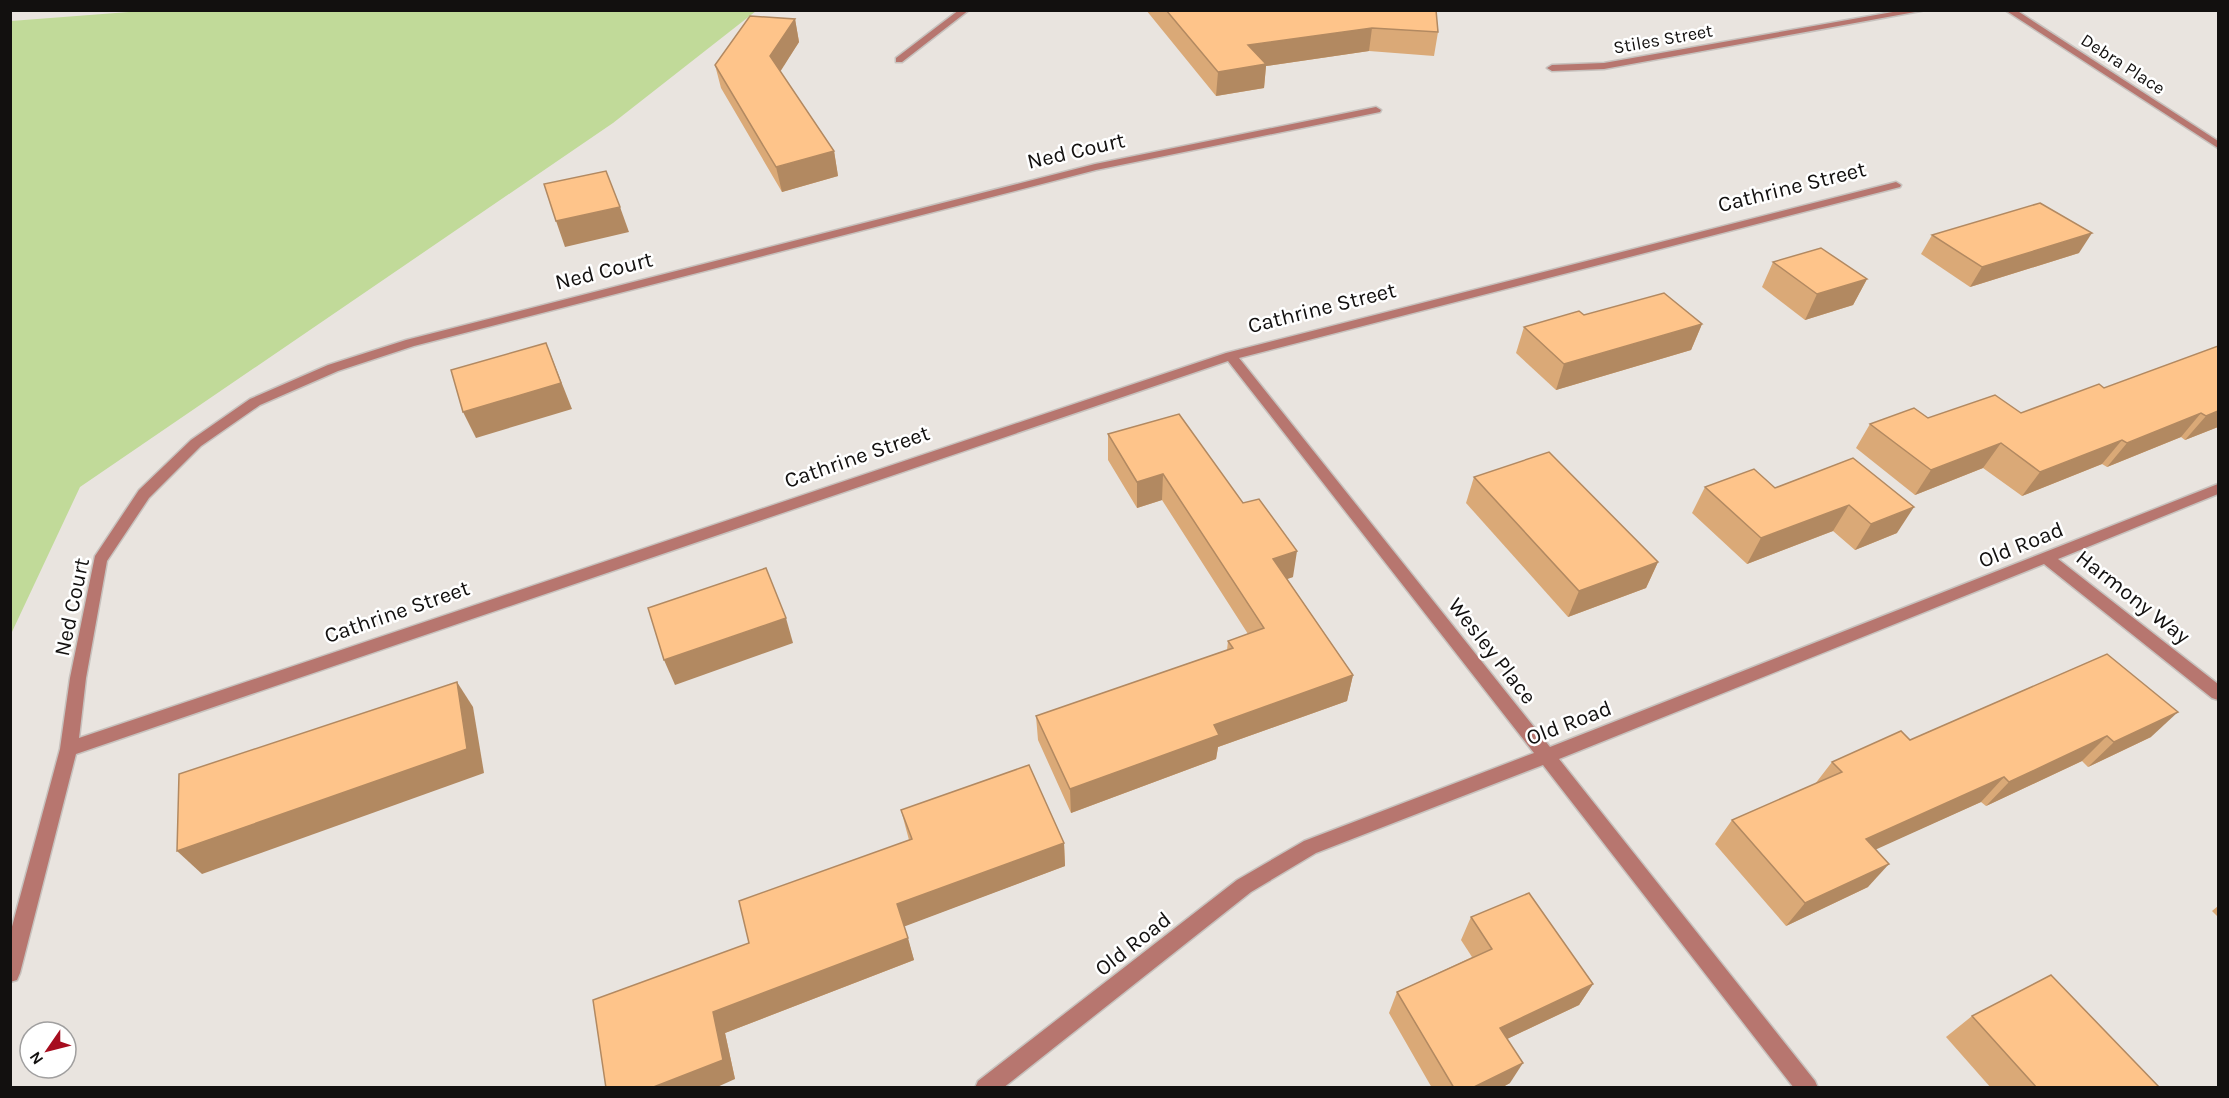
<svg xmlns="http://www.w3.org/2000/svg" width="2229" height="1098" font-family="Karla,sans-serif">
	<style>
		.green { fill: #c1da99 }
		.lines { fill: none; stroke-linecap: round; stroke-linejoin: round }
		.street-casing { stroke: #c7c2be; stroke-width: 3 }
		.street { fill: #b7766f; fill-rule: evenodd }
		.wall { fill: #daa977 }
		.shaded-wall { fill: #b28961 }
		.building { fill: #fec48a; stroke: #b28961; stroke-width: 1.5 }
		.labels { text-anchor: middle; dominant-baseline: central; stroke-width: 5; stroke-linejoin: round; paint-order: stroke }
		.far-street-label { font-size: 18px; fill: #12100f; stroke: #fff }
		.street-label { font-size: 22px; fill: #12100f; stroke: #fff }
	</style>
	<rect width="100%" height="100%" fill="#e9e4df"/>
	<polygon class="green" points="155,10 756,11 613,123 80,487 11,634 11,21"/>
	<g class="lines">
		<g class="street-casing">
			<g id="street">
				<polygon points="959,10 969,10 902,62 896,62 896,58"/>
				<polygon points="1904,10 1926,10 1604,69 1552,71 1547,68 1552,65 1604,63"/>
				<polygon points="2005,10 2016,10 2218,141 2218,148"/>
				<polygon points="1376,107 1381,110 1380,112 1096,170 414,346 338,371 260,405 201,446 149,498 107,561 86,678 79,738 1226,353 1896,182 1901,185 1900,187 1239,358 1550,747 2218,484 2218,494 2058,559 2218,684 2218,700 2212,698 2044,564 1559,759 1815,1081 1818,1088 1794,1088 1543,765 1316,853 1251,892 1003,1088 975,1088 978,1081 1237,880 1304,841 1534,753 1228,361 76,754 20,973 17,980 10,982 10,934 60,749 70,678 95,556 139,490 191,440 250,399 328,365 406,340 1095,164"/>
			</g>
		</g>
		<use href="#street" class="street"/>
	</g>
	<g class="wall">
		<polygon points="1146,10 1436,10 1438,32 1434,56 1369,51 1266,66 1264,88 1216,96"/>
		<polygon points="795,19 799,42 780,71 834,151 838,176 782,192 721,88 715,65"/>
		<polygon points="1932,235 2079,253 1970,287 1921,254"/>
		<polygon points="1773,262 1867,279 1853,305 1805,320 1762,287"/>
		<polygon points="1584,315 1702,324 1691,350 1556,390 1516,353 1524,327"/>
		<polygon points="2218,346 2218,427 2185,440 2181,437 2107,467 2102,464 2022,496 1983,468 1915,495 1856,448 1870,424 1928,418 2021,413 2104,388"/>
		<polygon points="1179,414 1293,577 1287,579 1353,675 1347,701 1218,747 1216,759 1071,813 1038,740 1036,716 1227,650 1228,641 1248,634 1162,500 1137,508 1108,460 1108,434"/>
		<polygon points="1853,458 1897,533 1855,550 1833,531 1747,564 1692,513 1705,487 1775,488"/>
		<polygon points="1474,477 1658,562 1646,588 1568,617 1466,503"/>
		<polygon points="2107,654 2151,737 2088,767 2082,761 1986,806 1981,802 1875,849 1868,887 1786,926 1715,844 1732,820 1815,784 1832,762 1910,740"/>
		<polygon points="901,810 1064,843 1065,866 904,926 914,960 725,1033 735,1079 606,1088 749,943 909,840"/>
		<polygon points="2218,906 2218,917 2212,911"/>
		<polygon points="1471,917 1593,984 1579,1005 1507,1039 1510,1083 1501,1088 1432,1088 1389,1013 1397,992 1472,957 1461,940"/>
		<polygon points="1972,1016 2160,1088 1991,1088 1946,1037"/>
	</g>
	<g class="shaded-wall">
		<polygon points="795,19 799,42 775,80 770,56"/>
		<polygon points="1372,28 1369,51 1266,66 1264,88 1216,96 1218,72 1248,45"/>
		<polygon points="834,151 838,176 782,192 776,167"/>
		<polygon points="620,207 629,232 565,247 556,221"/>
		<polygon points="2092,233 2079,253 1970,287 1982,267"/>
		<polygon points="1867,279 1853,305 1805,320 1817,294"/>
		<polygon points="1702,324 1691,350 1556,390 1564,364"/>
		<polygon points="546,343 572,409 476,438 463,412"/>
		<polygon points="2218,411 2218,427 2185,440 2206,416"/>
		<polygon points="2201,413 2181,437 2107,467 2127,443"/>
		<polygon points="2122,440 2102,464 2022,496 2040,472"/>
		<polygon points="2001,443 1983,468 1915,495 1931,470"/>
		<polygon points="1163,474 1162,500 1137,508 1137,482"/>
		<polygon points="1849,505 1833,531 1747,564 1761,538"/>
		<polygon points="1914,507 1897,533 1855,550 1871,524"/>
		<polygon points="1297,551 1293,577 1269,585 1273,559"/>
		<polygon points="1658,562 1646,588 1568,617 1579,591"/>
		<polygon points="786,618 793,643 675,685 664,660"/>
		<polygon points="1353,675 1347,701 1218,747 1216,759 1071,813 1070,789 1214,725"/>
		<polygon points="457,682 473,707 484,773 202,874 177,851"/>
		<polygon points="2178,712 2151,737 2088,767 2114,742"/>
		<polygon points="2107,736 2082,761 1986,806 2009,782"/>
		<polygon points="2004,777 1981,802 1846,863 1866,839"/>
		<polygon points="1064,843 1065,866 903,927 897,904"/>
		<polygon points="1889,864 1868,887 1786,926 1805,903"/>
		<polygon points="908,938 914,960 725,1033 735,1079 715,1088 651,1088 713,1012"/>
		<polygon points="1593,984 1579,1005 1488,1048 1500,1028"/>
		<polygon points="1523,1063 1510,1083 1501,1088 1472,1088"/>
	</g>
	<g class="building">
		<polygon points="1166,10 1436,10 1438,32 1372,28 1248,45 1266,64 1218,72"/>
		<polygon points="750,16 795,19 770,56 834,151 776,167 715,65"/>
		<polygon points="606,171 620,207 556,221 544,184"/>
		<polygon points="2040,203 2092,233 1982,267 1932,235"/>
		<polygon points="1821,248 1867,279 1817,294 1773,262"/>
		<polygon points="1664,293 1702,324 1564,364 1524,327 1579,311 1584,315"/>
		<polygon points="546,343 561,383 463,412 451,370"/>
		<polygon points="2218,346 2218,411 2206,416 2201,413 2127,443 2122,440 2040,472 2001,443 1931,470 1870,424 1914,408 1928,418 1995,395 2021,413 2099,384 2104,388"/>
		<polygon points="1179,414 1243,503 1259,499 1297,551 1273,559 1353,675 1214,725 1219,735 1070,789 1036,716 1233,648 1228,641 1264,628 1163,474 1137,482 1108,434"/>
		<polygon points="1549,452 1658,562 1579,591 1474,477"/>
		<polygon points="1853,458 1914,507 1871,524 1849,505 1761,538 1705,487 1754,469 1775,488"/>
		<polygon points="766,568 786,618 664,660 648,608"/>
		<polygon points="2107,654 2178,712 2114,742 2107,736 2009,782 2004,777 1866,839 1889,864 1805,903 1732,820 1842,772 1832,762 1901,731 1910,740"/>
		<polygon points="457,682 467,749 177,851 179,774"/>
		<polygon points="1029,765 1064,843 897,904 908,938 713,1012 723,1060 651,1088 606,1088 593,1000 749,943 739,901 912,839 901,810"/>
		<polygon points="1529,893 1593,984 1500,1028 1523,1063 1472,1088 1454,1088 1397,992 1492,949 1471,917"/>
		<polygon points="2051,975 2160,1088 2037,1088 1972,1016"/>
	</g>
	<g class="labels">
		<g class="far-street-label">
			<text transform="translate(1663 39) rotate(-10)">Stiles Street</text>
			<text transform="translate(2123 64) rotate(33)">Debra Place</text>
		</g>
		<g class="street-label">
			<text transform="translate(1076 151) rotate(-13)">Ned Court</text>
			<text transform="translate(1792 187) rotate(-14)">Cathrine Street</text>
			<text transform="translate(604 271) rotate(-14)">Ned Court</text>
			<text transform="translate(1322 308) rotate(-14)">Cathrine Street</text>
			<text transform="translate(857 457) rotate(-19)">Cathrine Street</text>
			<text transform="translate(2021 545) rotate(-22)">Old Road</text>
			<text transform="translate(2133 597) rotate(38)">Harmony Way</text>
			<text transform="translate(72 607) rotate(-78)">Ned Court</text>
			<text transform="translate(397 612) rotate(-19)">Cathrine Street</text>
			<text transform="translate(1492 651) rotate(52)">Wesley Place</text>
			<text transform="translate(1569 723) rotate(-21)">Old Road</text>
			<text transform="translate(1133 944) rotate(-38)">Old Road</text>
		</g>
	</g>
	<rect width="2229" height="1098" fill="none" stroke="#12100f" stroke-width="24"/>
	<g transform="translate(48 1050) rotate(235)"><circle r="28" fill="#ffffff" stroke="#a09f9f" stroke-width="1.5"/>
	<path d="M0-4.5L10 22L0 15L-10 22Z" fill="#a60d1f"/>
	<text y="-9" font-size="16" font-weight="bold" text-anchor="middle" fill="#12100f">N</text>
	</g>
</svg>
